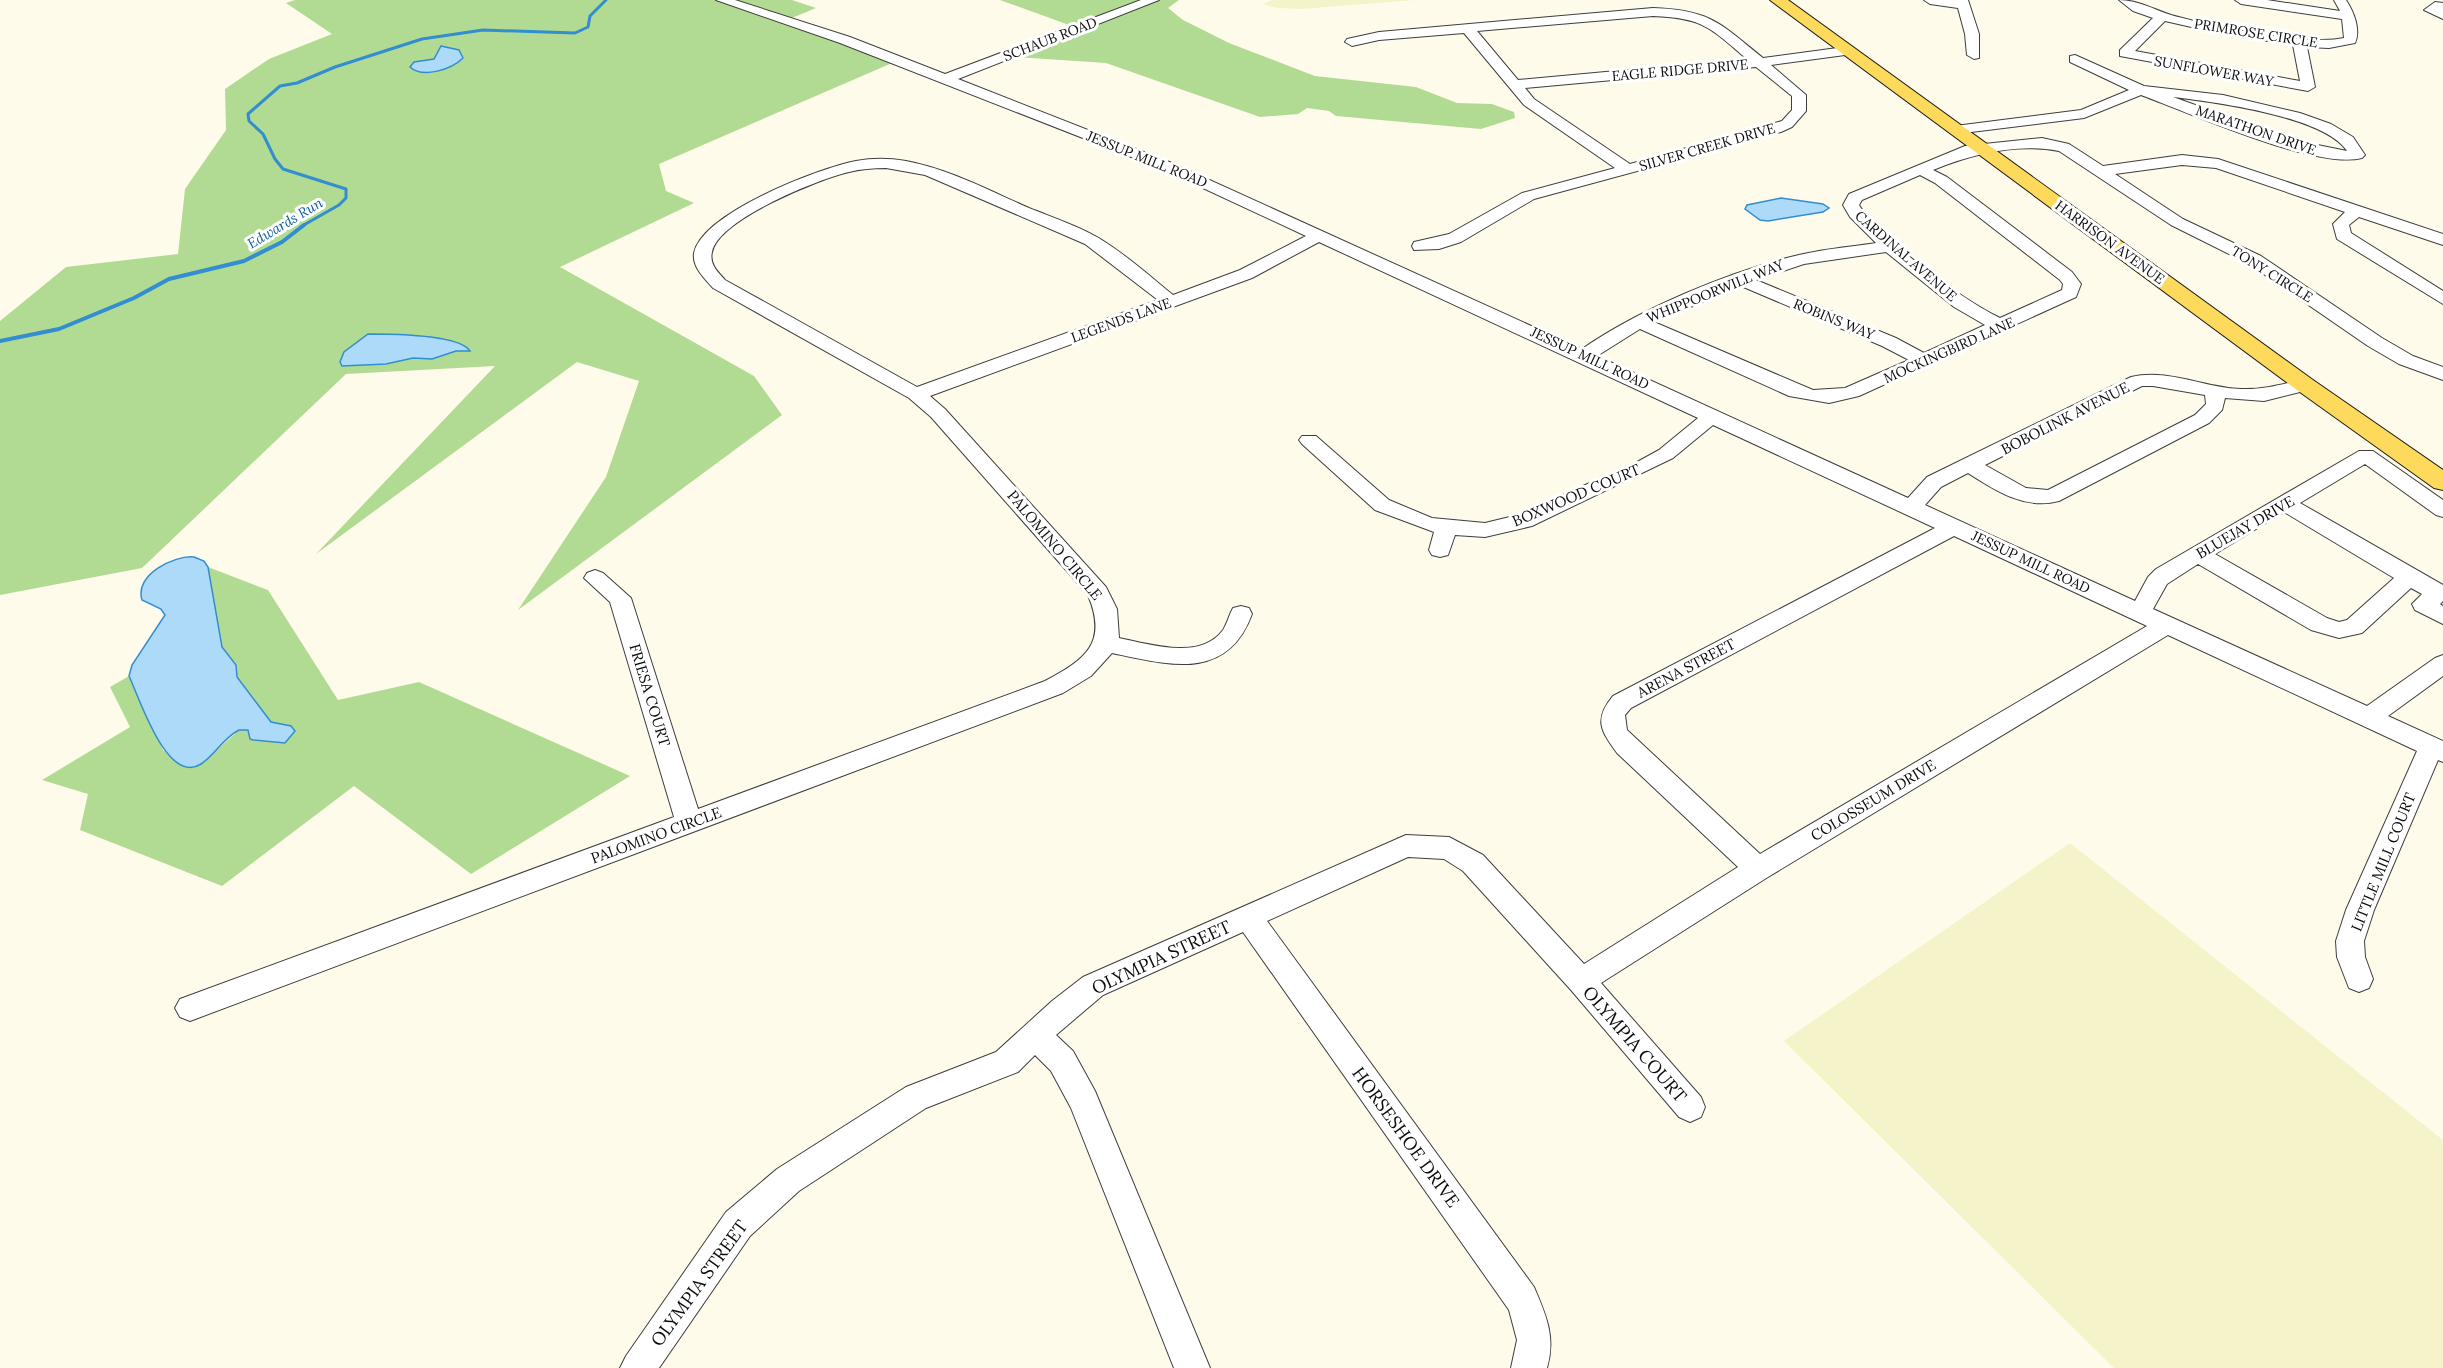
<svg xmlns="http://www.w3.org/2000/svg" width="2443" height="1368" font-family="Lora,serif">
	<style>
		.farmland { fill: #f5f3c9 }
		.forest { fill: #b1db92 }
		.water { fill: #addaf8; stroke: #328dd1; stroke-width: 1.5 }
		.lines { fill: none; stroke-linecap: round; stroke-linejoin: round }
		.stream-far1 { stroke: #328dd1; stroke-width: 3 }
		.stream { stroke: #328dd1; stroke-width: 4 }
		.minor-casing { stroke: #3e3e3e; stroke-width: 2 }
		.major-casing { stroke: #1c1c1c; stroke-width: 2 }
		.minor { fill: #fff; fill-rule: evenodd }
		.major { fill: #fdda5c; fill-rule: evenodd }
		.labels { text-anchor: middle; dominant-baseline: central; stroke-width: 6; stroke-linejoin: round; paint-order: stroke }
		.far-street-label { font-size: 14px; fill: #0b0b0b; stroke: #fff }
		.far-water-label { font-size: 14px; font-style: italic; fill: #125ea0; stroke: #fff }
		.street-label { font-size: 15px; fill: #0b0b0b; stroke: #fff }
		.near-street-label { font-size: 18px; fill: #0b0b0b; stroke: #fff }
	</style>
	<rect width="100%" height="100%" fill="#fffbea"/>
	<path class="farmland" d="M1273,0h142l-114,9 -23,-1 -16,-4z
		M2070,843l373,297v228h-329l-330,-327z"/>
	<path class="forest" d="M295,0h497l24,8 -29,12 112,40 -240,104 7,27 28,12 -134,64 194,109 28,39 -264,195 88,-133 33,-96 -62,-19 -261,192 179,-188 -149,8 -204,194 -142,27v-274l66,-54 112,-13 7,-65 41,-59 -1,-41 44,-30 63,-25 -46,-31z
		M1000,0h179l-11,8 15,12 46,23 86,33 101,11 41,16 35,1 22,8 1,6 -34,11 -145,-13 -7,-5 -22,-3 -9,6 -38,3 -154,-54 -91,-6 68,-27z
		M208,567l60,23 70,110 81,-18 211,94 -159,98 -117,-88 -132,100 -142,-56 8,-36 -46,-14 88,-53 -20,-40 19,-11 34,74 20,17 17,-2 39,-35h9l2,8 3,2 38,-14 -20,-4 -34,-45 -1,-12 -14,-18z"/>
	<path class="water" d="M441,46l18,4 4,8c-11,11 -40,21 -53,9l4,-5 20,-3z
		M1781,198l42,6 6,4 -6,4 -55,9 -8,-1 -15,-11 2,-4z
		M368,334c21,0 91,0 102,17h-14l-24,8 -19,-1 -27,6 -44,2 -2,-4 4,-10z
		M194,557l10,4 4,6 14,80 14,18 1,12 34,45 20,4 4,5 -10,12 -32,-3 -3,-1 -2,-9h-9c-16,8 -24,25 -38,34 -34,22 -62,-67 -72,-88l3,-11 33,-50 -4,-6 -19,-9c-8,-25 32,-45 52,-43z"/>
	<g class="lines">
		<path class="stream-far1" d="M302,226l37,-21 7,-7v-9l-63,-20 -8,-10 -12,-25 -14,-13 -1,-7 32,-28 17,-3 38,-16 87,-28 61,-9 92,3 13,-6 2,-11 16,-16"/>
		<path class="stream" d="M0,341l59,-12 75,-31 35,-19 75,-18 38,-19 22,-17"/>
		<defs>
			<path id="minor" d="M716,0h19l115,37 95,37 196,-74h18l-201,79 214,84 410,186c58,-40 148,-78 217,-94 25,-6 51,-8 77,-12l-26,-26 -7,-12 6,-11 116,-48 77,-8 27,6 34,22 79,-11 36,4 225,75v11l-84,-28 -10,8 2,8 92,58v13l-106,-65 -4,-15 12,-12 -129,-44 -34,-3 -67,9 68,45 78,37 121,82 31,18 30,11v13l-44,-16 -31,-18 -119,-82 -78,-39 -112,-74c-41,-8 -87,3 -126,19l14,7 125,95 9,12 -5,13 -217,99 -30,7 -40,-7 -149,-67 -43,27 311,142 19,-21 204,-100c36,-9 74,11 110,12 22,1 42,-5 64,-10l7,2 3,4 -3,4 -48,12 -39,-3 -3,12 -13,13 -150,78c-34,9 -63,-10 -91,-28l-27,14 -16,18 210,96 13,-24 8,-8 203,-118h14l70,49v17l-7,-2 -71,-51 -65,39 143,82v16l-3,3 3,2v18l-28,-14 -3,-6 10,-10 -11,-6 -49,45 -23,5 -28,-8 -113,-66 -31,20 -14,25 214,97 68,-48 8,-3v21l-55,40 55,25v21l-5,-2 -64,150 -10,31 1,16 8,22 -4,9 -10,4 -10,-4 -12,-31 -1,-16 10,-31 71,-159 -249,-116 -400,242 -167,106 100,114 4,10 -4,10 -11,5 -11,-5 -108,-127 -108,-119 -19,-12 -36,-2 -141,64 267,366c12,28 22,50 13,81h-36l6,-28 -8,-30 -266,-378 -140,63 -47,40 17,16 22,40 115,277h-36l-103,-260 -20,-37 -16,-16 -17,17 -92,36 -127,83 -49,45 -91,132h-39l6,-12 100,-144 51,-43 129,-82 90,-35 56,-51 31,-24 323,-142 43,2 34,18 101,109 154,-97 -121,-114c-17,-23 -23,-34 -4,-57l322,-168 -222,-103 -40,33 -141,68 -47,11 -30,-2 -7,20 -8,2 -8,-2 -3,-5 5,-18 -59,-22 -73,-66 -3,-4 3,-4h14l73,64 43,18 53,5 33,-8 121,-54 20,-11 39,-32 -379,-176 -67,36 -322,118 15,13 161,178 11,22 2,29c31,6 81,23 104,-8 4,-6 6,-15 10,-22l8,-2 8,2 3,6c-25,68 -83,51 -140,39l-21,23 -28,17 -873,328 -10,-4 -5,-9 5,-9 494,-182 -64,-215 -26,-24 3,-5 8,-3 8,3 28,25 67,211 347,-128c41,-22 63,-38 43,-86l-157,-178 -22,-19 -196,-110c-9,-10 -21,-21 -19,-35 8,-40 125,-85 162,-92 16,-3 33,-3 50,0 43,8 84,30 123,47 27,11 56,20 79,36 23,15 44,34 65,51l67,-25 66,-34 -144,-67 -322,-126zM886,168l39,7 160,69 73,56 -241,87 -192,-107c-7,-8 -16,-16 -13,-28 6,-32 106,-73 137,-80 12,-3 24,-4 37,-4zM1920,175l15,8 125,97 3,4 -1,6 -62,28c-37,-18 -121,-79 -141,-113l3,-5zM1886,252l68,55 31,18 -61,28 -28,-15 -140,-58 48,-16zM1741,286l141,60 27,14 -64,28 -32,2 -159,-68zM2142,386h11l52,9 1,9 -11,11 -147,75 -22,-2 -41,-23zM2284,512l110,66 -47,42 -8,2 -12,-4 -112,-64zM1954,536l193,90 -387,228 -133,-124 -2,-15 6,-7z
				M1924,0h44l11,34v24l-5,1 -7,-4 -2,-21 -7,-26 -28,-4z
				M2119,0c18,0 34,9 52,15 39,11 135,31 173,23l-2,-19 -101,-15 -6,-4h32l73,11 -6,-11h12c8,12 15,30 9,43l-26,5 -22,-1 8,40 -7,4 -188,-35v-6l33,-32 -20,-7zM2165,21l53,12 75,12 7,36 -165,-30z
				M2435,2l8,1v16l-19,-9z
				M1653,8c57,2 67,15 110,50l82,-11 7,4 -7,4 -74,10 35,30v16l-14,16 -11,5 -247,67 -73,43 -22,7 -25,1 -2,-4 2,-4 35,-8 73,-41 93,-25 -91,-63 -60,-72 -85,7 -27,6 -7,-4 2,-3 32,-7zM1653,16c51,2 57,12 94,43l-229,21 -41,-49zM1756,67l36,29v14l-10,11 -152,43 -96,-65 -9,-11z
				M2075,55l69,31 79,9 77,18 31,11 22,13 12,18 -3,3c-46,12 -172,-45 -221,-63l-57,23 -129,16 -7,-4 7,-4 126,-16 48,-20 -59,-28v-6zM2173,97c41,5 151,19 174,54l-54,-11z"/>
			<path id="major" d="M1770,0h18l525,380 130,90v20l-9,-2 -137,-98z"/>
		</defs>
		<use href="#minor" class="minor-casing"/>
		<use href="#major" class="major-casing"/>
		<use href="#minor" class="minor"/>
		<use href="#major" class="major"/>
	</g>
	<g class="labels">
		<g class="far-street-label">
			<text transform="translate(2256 33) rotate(9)">PRIMROSE CIRCLE</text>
			<text transform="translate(1050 39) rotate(-21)">SCHAUB ROAD</text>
			<text transform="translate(1680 70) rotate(-5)">EAGLE RIDGE DRIVE</text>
			<text transform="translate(2214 71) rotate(10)">SUNFLOWER WAY</text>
			<text transform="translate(2256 130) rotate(19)">MARATHON DRIVE</text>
			<text transform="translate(1707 147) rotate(-16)">SILVER CREEK DRIVE</text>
			<text transform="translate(1147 159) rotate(22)">JESSUP MILL ROAD</text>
			<text transform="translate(2110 242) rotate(36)">HARRISON AVENUE</text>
			<text transform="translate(1906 256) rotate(41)">CARDINAL AVENUE</text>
			<text transform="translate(2272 274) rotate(32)">TONY CIRCLE</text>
			<text transform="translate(1715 291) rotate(-22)">WHIPPOORWILL WAY</text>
			<text transform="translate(1834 319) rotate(22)">ROBINS WAY</text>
			<text transform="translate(1121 320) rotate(-20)">LEGENDS LANE</text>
			<text transform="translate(1949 350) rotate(-24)">MOCKINGBIRD LANE</text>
			<text transform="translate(1590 358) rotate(25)">JESSUP MILL ROAD</text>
			<text transform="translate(2031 562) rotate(25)">JESSUP MILL ROAD</text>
		</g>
		<g class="far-water-label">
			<text transform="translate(285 223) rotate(-31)">Edwards Run</text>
		</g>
		<g class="street-label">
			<text transform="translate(2065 418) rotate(-27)">BOBOLINK AVENUE</text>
			<text transform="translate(1576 495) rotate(-23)">BOXWOOD COURT</text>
			<text transform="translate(2245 527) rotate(-30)">BLUEJAY DRIVE</text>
			<text transform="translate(1055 545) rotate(50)">PALOMINO CIRCLE</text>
			<text transform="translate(1686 668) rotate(-28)">ARENA STREET</text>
			<text transform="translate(650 695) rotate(73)">FRIESA COURT</text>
			<text transform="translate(1873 800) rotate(-31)">COLOSSEUM DRIVE</text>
			<text transform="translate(656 835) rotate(-20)">PALOMINO CIRCLE</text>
			<text transform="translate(2383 862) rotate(-68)">LITTLE MILL COURT</text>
		</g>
		<g class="near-street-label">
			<text transform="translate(1161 957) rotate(-25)">OLYMPIA STREET</text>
			<text transform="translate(1635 1044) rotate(49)">OLYMPIA COURT</text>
			<text transform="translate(1406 1137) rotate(54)">HORSESHOE DRIVE</text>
			<text transform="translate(699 1283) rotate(-54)">OLYMPIA STREET</text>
		</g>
	</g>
</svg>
